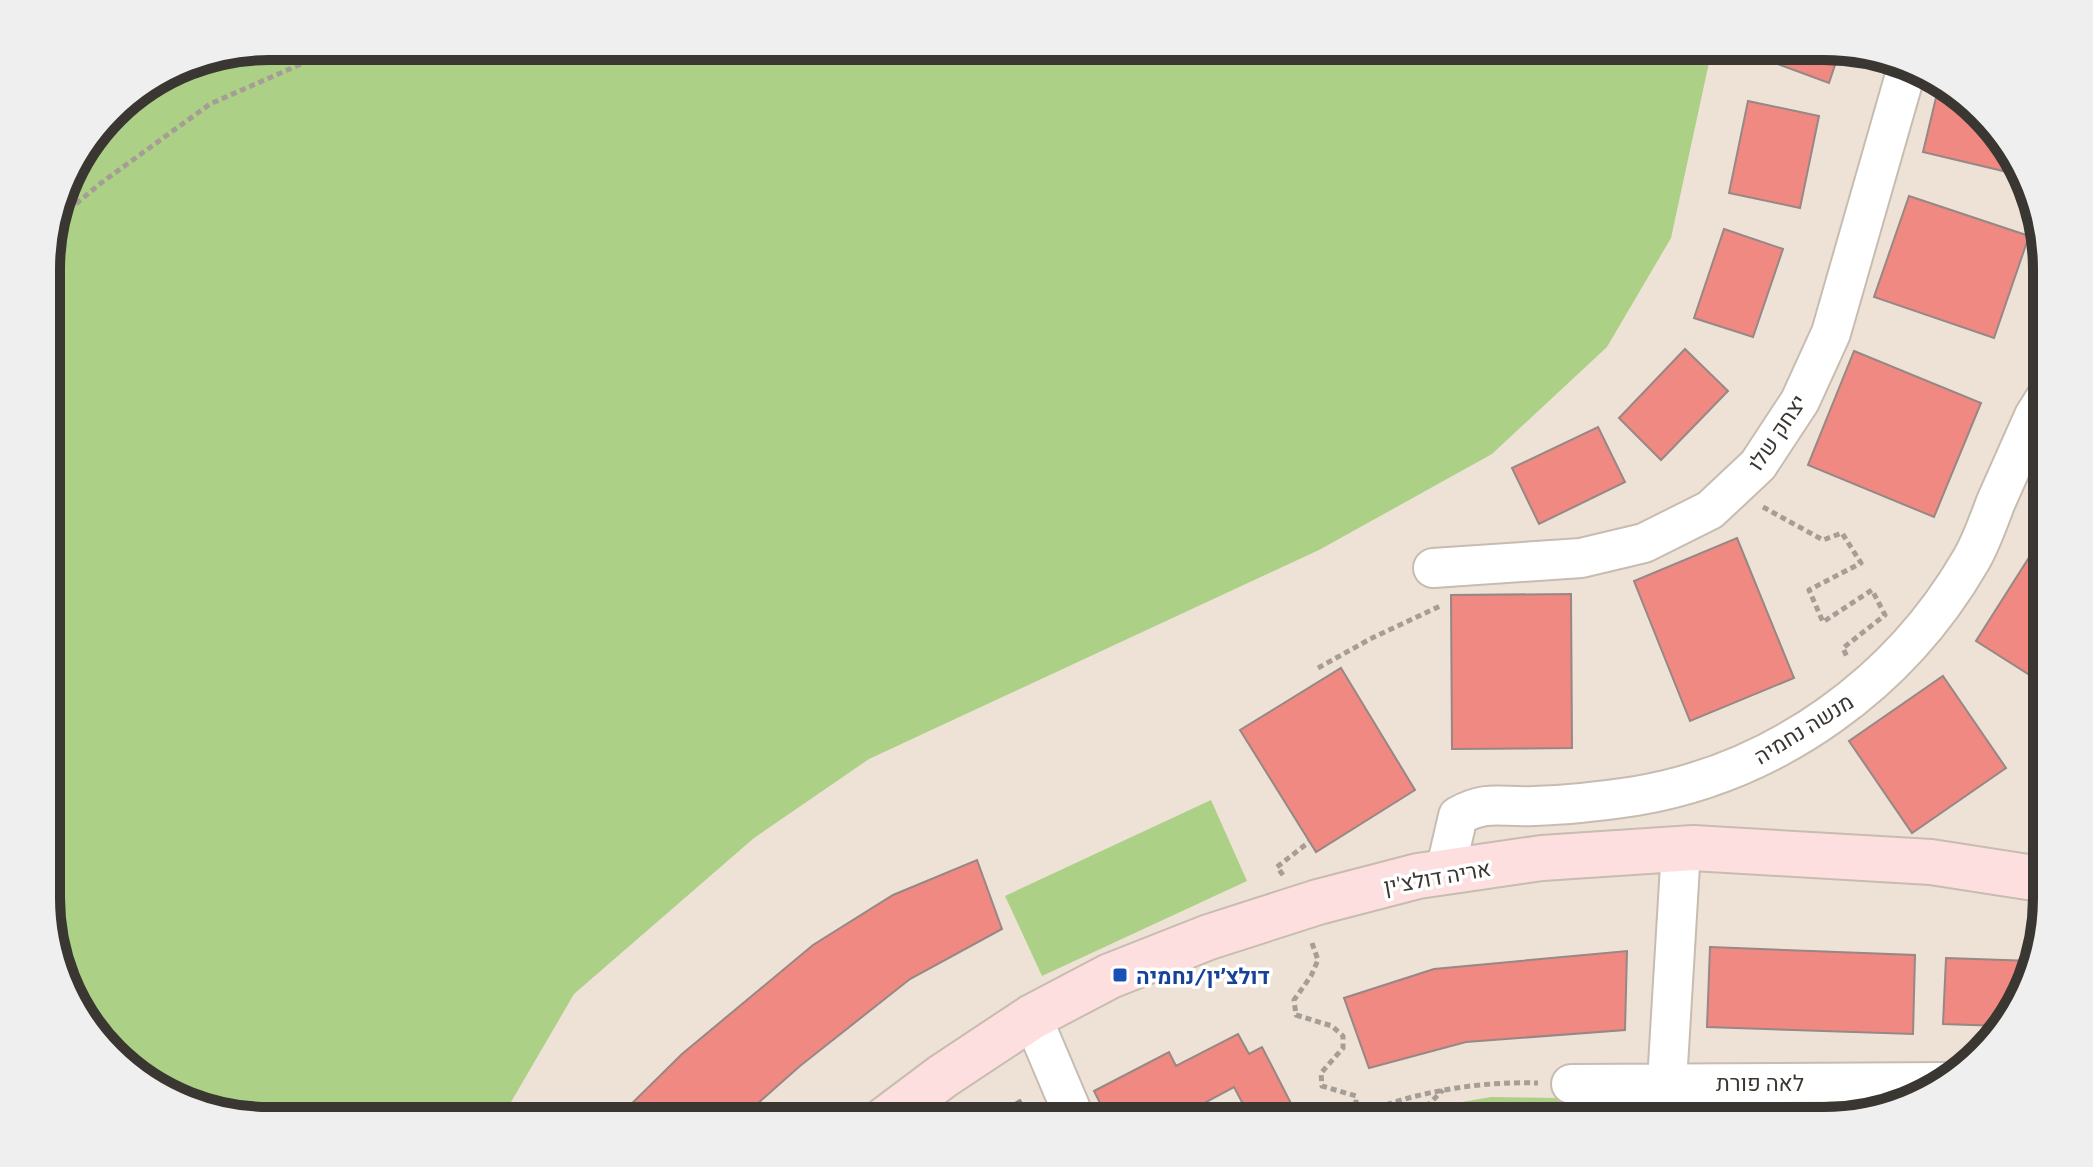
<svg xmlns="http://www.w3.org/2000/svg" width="2093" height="1167" font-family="'Exo 2',Heebo,sans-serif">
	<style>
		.green { fill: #add087 }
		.building { fill: #ef8982; stroke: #978785; stroke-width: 2 }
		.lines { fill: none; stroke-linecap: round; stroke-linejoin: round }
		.street-casing { stroke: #c7bcb0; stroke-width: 42 }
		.secondary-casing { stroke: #c7bcb0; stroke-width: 48 }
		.path { stroke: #a69d94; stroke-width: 5; stroke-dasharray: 6 4; stroke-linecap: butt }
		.street { stroke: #fff; stroke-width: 38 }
		.secondary { stroke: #fddfe0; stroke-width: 44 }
		.transit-dot { fill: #1a4fb4; stroke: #fff; stroke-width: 3 }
		.labels { text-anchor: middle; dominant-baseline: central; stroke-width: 7; stroke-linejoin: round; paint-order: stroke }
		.street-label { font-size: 22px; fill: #3a3631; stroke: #fff }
		.transit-label { font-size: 22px; font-weight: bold; fill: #164399; stroke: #fff; text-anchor: start }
		.rim { fill: none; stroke: #3a3631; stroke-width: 10 }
	</style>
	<rect width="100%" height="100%" fill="#eee2d7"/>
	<path class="green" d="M269,46h1446l-5,12 -39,180 -64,109 -115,107 -173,96 -450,209 -115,79 -180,156 -74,127h-231l-111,-30 -75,-70 -35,-95v-685l21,-71 53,-68 62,-39z
		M1211,800l36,81 -205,95 -37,-80z
		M1491,1097l67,1 81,7 -6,16h-257l16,-7z"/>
	<path class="building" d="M1772,46h52l16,4 -11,33 -62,-23z
		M1940,81l70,65 10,29 -97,-23z
		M1748,101l71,15 -19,92 -71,-15z
		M1909,196l120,40 -35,102 -120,-41z
		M1724,229l59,20 -30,88 -59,-19z
		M1685,349l43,42 -67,69 -42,-42z
		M1854,351l127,52 -47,114 -126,-52z
		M1598,427l27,55 -86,42 -27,-56z
		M2042,537l5,3v146l-71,-45z
		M1737,538l57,140 -104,43 -56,-140z
		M1571,594l1,154 -120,1 -1,-154z
		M1341,668l74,122 -99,62 -76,-122z
		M1943,676l63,92 -94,65 -63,-92z
		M977,860l25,69 -92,50 -110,87 -62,55h-124l68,-67 131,-109 80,-50z
		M1710,947l205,8 -2,79 -206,-7z
		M1627,951l-2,79 -159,12 -97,26 -25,-70 90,-29z
		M1946,958l86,3 -15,48 -16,17 -58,-2z
		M1238,1034l11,20 13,-7 35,68 -11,6h-34l-18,-34 -63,34h-62l-15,-30 75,-39 7,14z
		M1020,1100l12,21h-49z"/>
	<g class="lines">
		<defs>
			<path id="street" d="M1433,568l148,-10 63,-15 66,-33 48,-45 42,-64 31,-68 76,-265
				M1445,872l13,-56c30,-17 44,-8 76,-10 34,-1 69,-5 102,-10 141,-24 264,-113 335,-236 10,-17 17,-37 24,-56 13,-29 26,-59 39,-88l12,-19
				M1032,1017l44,104
				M1667,1082l14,-233
				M1571,1084l378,-2"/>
			<path id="secondary" d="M883,1121l60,-45 89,-59 78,-41 99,-39 109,-35 100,-26 124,-18 151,-10 238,14 116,18"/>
		</defs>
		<use href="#street" class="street-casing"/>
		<use href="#secondary" class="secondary-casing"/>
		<path class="path" d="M53,223l48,-40 109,-79 132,-58
			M1763,507l60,33 19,-7 19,30 -52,27 14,32 49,-32 13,25 -42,33 4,9
			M1318,668l54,-30 68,-32
			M1283,875l-6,-8 32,-25
			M1312,943l6,17 -7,16 -17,24 2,15 36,11 11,10v12l-22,25 1,13 34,10v9l-7,14
			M1349,1119c58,-26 126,-38 189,-36
			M1412,1121l31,-31"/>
		<use href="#street" class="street"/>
		<use href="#secondary" class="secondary"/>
	</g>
	<rect class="transit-dot" x="1112" y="967" width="16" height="16" rx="4"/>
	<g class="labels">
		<g class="street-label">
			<text transform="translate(1776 432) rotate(-56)">יצחק שלו</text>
			<text transform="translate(1803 728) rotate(-32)">מנשה נחמיה</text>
			<text transform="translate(1437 876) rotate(-10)">אריה דולצ'ין</text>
			<text x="1760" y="1082">לאה פורת</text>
		</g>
		<g class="transit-label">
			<text x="1136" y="975">דולצ׳ין/נחמיה</text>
		</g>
	</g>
	<path d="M0 0H2093V1167H0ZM269 60H1824A209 209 0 0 1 2033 269V898A209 209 0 0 1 1824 1107H269A209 209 0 0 1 60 898V269A209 209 0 0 1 269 60Z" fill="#efefef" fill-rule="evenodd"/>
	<path class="rim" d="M269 60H1824A209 209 0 0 1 2033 269V898A209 209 0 0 1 1824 1107H269A209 209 0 0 1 60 898V269A209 209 0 0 1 269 60Z"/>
</svg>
